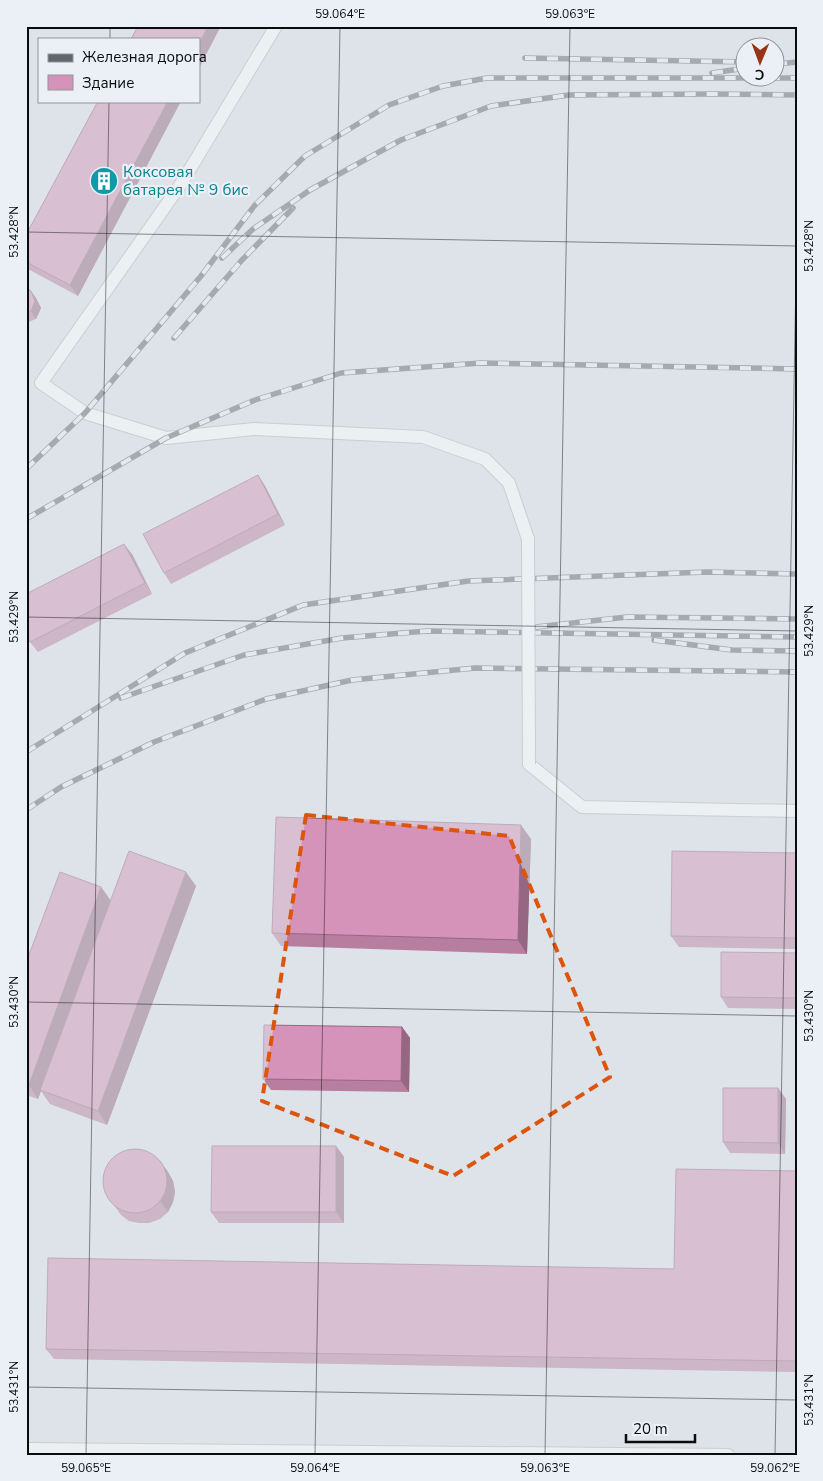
<svg xmlns="http://www.w3.org/2000/svg" width="823" height="1481" font-family="'Nunito Sans',sans-serif">
	<style>
		.lines { fill: none; stroke-linecap: round; stroke-linejoin: round }
		.lane-casing { stroke: #b0b5ba; stroke-width: 14 }
		.lane { stroke: #fff; stroke-width: 12 }
		.rail-casing { stroke: #626569; stroke-width: 5.5 }
		.rail { stroke: #eaf0f5; stroke-width: 4; stroke-dasharray: 11; stroke-linecap: butt }
		.lane-bridge-casing { stroke: #b0b5ba; stroke-width: 14; stroke-linecap: butt }
		.lane-bridge { stroke: #fff; stroke-width: 12 }
		.wall { fill: #b87e9f }
		.shaded-wall { fill: #966782 }
		.building { fill: #d693b9; stroke: #966782 }
		.marked { fill: none; stroke: #dd550c; stroke-width: 4; stroke-dasharray: 10 6; stroke-linejoin: round }
		.ticks { fill: none; stroke: #0a0c0e; stroke-width: 1; stroke-opacity: 0.45 }
		.labels { text-anchor: middle; dominant-baseline: central; stroke-width: 4.5; stroke-linejoin: round; paint-order: stroke }
		.culture-label { font-size: 16px; fill: #0d838f; stroke: #eaf0f5; text-anchor: start }
		.neatline { fill: none; stroke: #0a0c0e; stroke-width: 2 }
		.ticks-label { font-size: 12px; text-anchor: middle; fill: #0a0c0e }
	</style>
	<rect width="100%" height="100%" fill="#dde3e8"/>
	<g class="lines">
		<defs>
			<path id="lane" d="M276,26l-95,158 -140,199 44,30 81,25 88,-9 169,8 62,22 24,24 19,56
				M529,764l53,43 215,4
				M26,1449l702,6"/>
		</defs>
		<use href="#lane" class="lane-casing"/>
		<use href="#lane" class="lane"/>
		<defs>
			<path id="rail" d="M525,58l221,4
				M776,64l21,-2
				M712,73l34,-5
				M222,258l31,-29 57,-39 91,-50 90,-34 78,-11 144,-1 84,1
				M174,338l68,-78 51,-52
				M26,469l59,-56 116,-137 54,-71 50,-49 84,-51 54,-19 44,-8h310
				M26,519l140,-81 89,-38 86,-27 140,-10 316,6
				M536,627l91,-10 170,2
				M654,640l78,10 65,1
				M121,698l123,-43 98,-17 85,-7 370,6
				M26,752l159,-99 118,-48 165,-24 239,-9 90,2
				M26,810l35,-23 93,-45 112,-43 86,-19 123,-12 322,4"/>
		</defs>
		<use href="#rail" class="rail-casing"/>
		<use href="#rail" class="rail"/>
		<defs>
			<path id="lane-bridge" d="M528,539l1,225"/>
		</defs>
		<use href="#lane-bridge" class="lane-bridge-casing"/>
		<use href="#lane-bridge" class="lane-bridge"/>
	</g>
	<path class="wall" d="M98,101h83l-103,195 -52,-28v-33z
		M26,287l10,11 5,10 -5,11 -10,4z
		M258,475l7,11 20,39 -114,59 -7,-11z
		M132,554l20,40 -114,58 -8,-10z
		M531,839l-4,115 -246,-8 -9,-13z
		M797,853v96l-118,-2 -8,-11z
		M196,886l-89,239 -57,-21 -9,-13 -3,8 -12,-4v-132l75,-76 10,14z
		M797,953v56l-69,-1 -7,-11z
		M402,1027l8,11 -1,54 -138,-2 -8,-11z
		M778,1088l8,11 -1,55 -55,-1 -7,-11z
		M336,1146l8,11v66h-125l-8,-11z
		M160,1161l8,11 5,9 2,11 -2,10 -5,10 -8,7 -11,4h-10l-10,-2 -8,-6 -14,-19z
		M797,1171v201l-743,-13 -8,-10 628,-80z"/>
	<path class="shaded-wall" d="M208,26h13l-22,42v-24z
		M168,101h13l-103,195 -8,-11z
		M31,291l5,7 5,10 -5,11 -5,-8z
		M26,385l3,4 -3,5z
		M258,475l7,11 20,39 -7,-11z
		M124,544l8,10 20,40 -7,-11z
		M521,825l10,14 -4,115 -9,-14z
		M186,872l10,14 -89,239 -9,-14z
		M101,887l10,14 -73,198 -9,-14z
		M402,1027l8,11 -1,54 -8,-11z
		M778,1088l8,11 -1,55 -7,-11z
		M336,1146l8,11v66l-8,-11z
		M160,1161l8,11 5,9 2,11 -2,10 -5,10 -8,-11z"/>
	<path class="building" d="M138,26h70l-9,18v-5h-68z
		M98,101h70l-98,184 -44,-23v-27z
		M26,287l5,4 4,10 -4,10 -5,2z
		M258,475l20,39 -114,59 -21,-39z
		M124,544l21,39 -115,59 -4,-8v-40z
		M276,817l245,8 -3,115 -246,-7z
		M129,851l57,21 -88,239 -58,-21z
		M672,851l125,2v85l-126,-2z
		M60,872l41,15 -72,198 -3,-1v-121z
		M721,952l76,1v45l-76,-1z
		M264,1025l138,2 -1,54 -138,-2z
		M723,1088h55v55l-55,-1z
		M212,1146h124v66h-125z
		M103 1181a32 32 0 1 1 64 0a32 32 0 1 1-64 0Z
		M676,1169l121,2v190l-751,-12 2,-91 626,11z"/>
	<path d="M0 0H823V1481H0ZM306,815l203,21 101,241 -157,99 -191,-75z" fill="#dde3e8" fill-opacity=".55" fill-rule="evenodd"/>
	<path class="marked" d="M306,815l203,21 101,241 -157,99 -191,-75z"/>
	<path class="ticks" d="M110,39v-13M26,232l771,14M26,617l771,14M26,1002l771,14M26,1387l771,13M86,1455l23,-1354M315,1455l25,-1429M545,1455l25,-1429M775,1455l22,-1237"/>
	<defs>
		<symbol id="building-disc" viewBox="-11 -11 22 22"><circle r="9.5" fill="#0f9aa8" stroke="#eaf0f5"/><path d="M-4-6H4V6H1V3H-1V6H-4ZM-2.5-4.3h1.7v1.8h-1.7ZM.8-4.3h1.7v1.8H.8ZM-2.5-1h1.7V.8h-1.7ZM.8-1h1.7V.8H.8Z" fill="#fff"/></symbol>
	</defs>
	<g fill-rule="evenodd">
		<use href="#building-disc" x="88" y="165" width="32" height="32"/>
	</g>
	<g class="labels">
		<g class="culture-label">
			<text x="123" y="172">Коксовая<tspan x="123" dy="18">батарея № 9 бис</tspan></text>
		</g>
	</g>
	<rect width="823" height="1481" fill="none" stroke="#eaf0f5" stroke-width="55"/>
	<rect x="38" y="38" width="162" height="65" fill="#eaf0f5" stroke="#909599"/>
	<rect x="48" y="54" width="25" height="8" fill="#626569" stroke="#909599"/>
	<text x="82" y="62" font-size="15" fill="#0a0c0e">Железная дорога</text>
	<rect x="48" y="75" width="25" height="15" fill="#d693b9" stroke="#909599"/>
	<text x="82" y="88" font-size="15" fill="#0a0c0e">Здание</text>
	<g transform="translate(760 62) rotate(181)"><circle r="24" fill="#eaf0f5" stroke="#909599"/>
	<path d="M0-4L9 19L0 12L-9 19Z" fill="#9a3215"/>
	<text y="-8" font-size="14" font-weight="bold" text-anchor="middle" fill="#0a0c0e">С</text>
	</g>
	<path d="M626 1434v8h69v-8" fill="none" stroke="#0a0c0e" stroke-width="2.5"/>
	<text x="633" y="1434" font-size="15" fill="#0a0c0e" stroke="#eaf0f5" stroke-width="4" paint-order="stroke">20 m</text>
	<rect x="28" y="28" width="768" height="1426" class="neatline"/>
	<g class="ticks-label">
		<text x="340" y="18">59.064°E</text>
		<text x="570" y="18">59.063°E</text>
		<text transform="translate(14 232) rotate(-90)" y="4">53.428°N</text>
		<text transform="translate(809 246) rotate(-90)" y="4">53.428°N</text>
		<text transform="translate(14 617) rotate(-90)" y="4">53.429°N</text>
		<text transform="translate(809 631) rotate(-90)" y="4">53.429°N</text>
		<text transform="translate(14 1002) rotate(-90)" y="4">53.430°N</text>
		<text transform="translate(809 1016) rotate(-90)" y="4">53.430°N</text>
		<text transform="translate(14 1387) rotate(-90)" y="4">53.431°N</text>
		<text transform="translate(809 1400) rotate(-90)" y="4">53.431°N</text>
		<text x="86" y="1472">59.065°E</text>
		<text x="315" y="1472">59.064°E</text>
		<text x="545" y="1472">59.063°E</text>
		<text x="775" y="1472">59.062°E</text>
	</g>
</svg>
